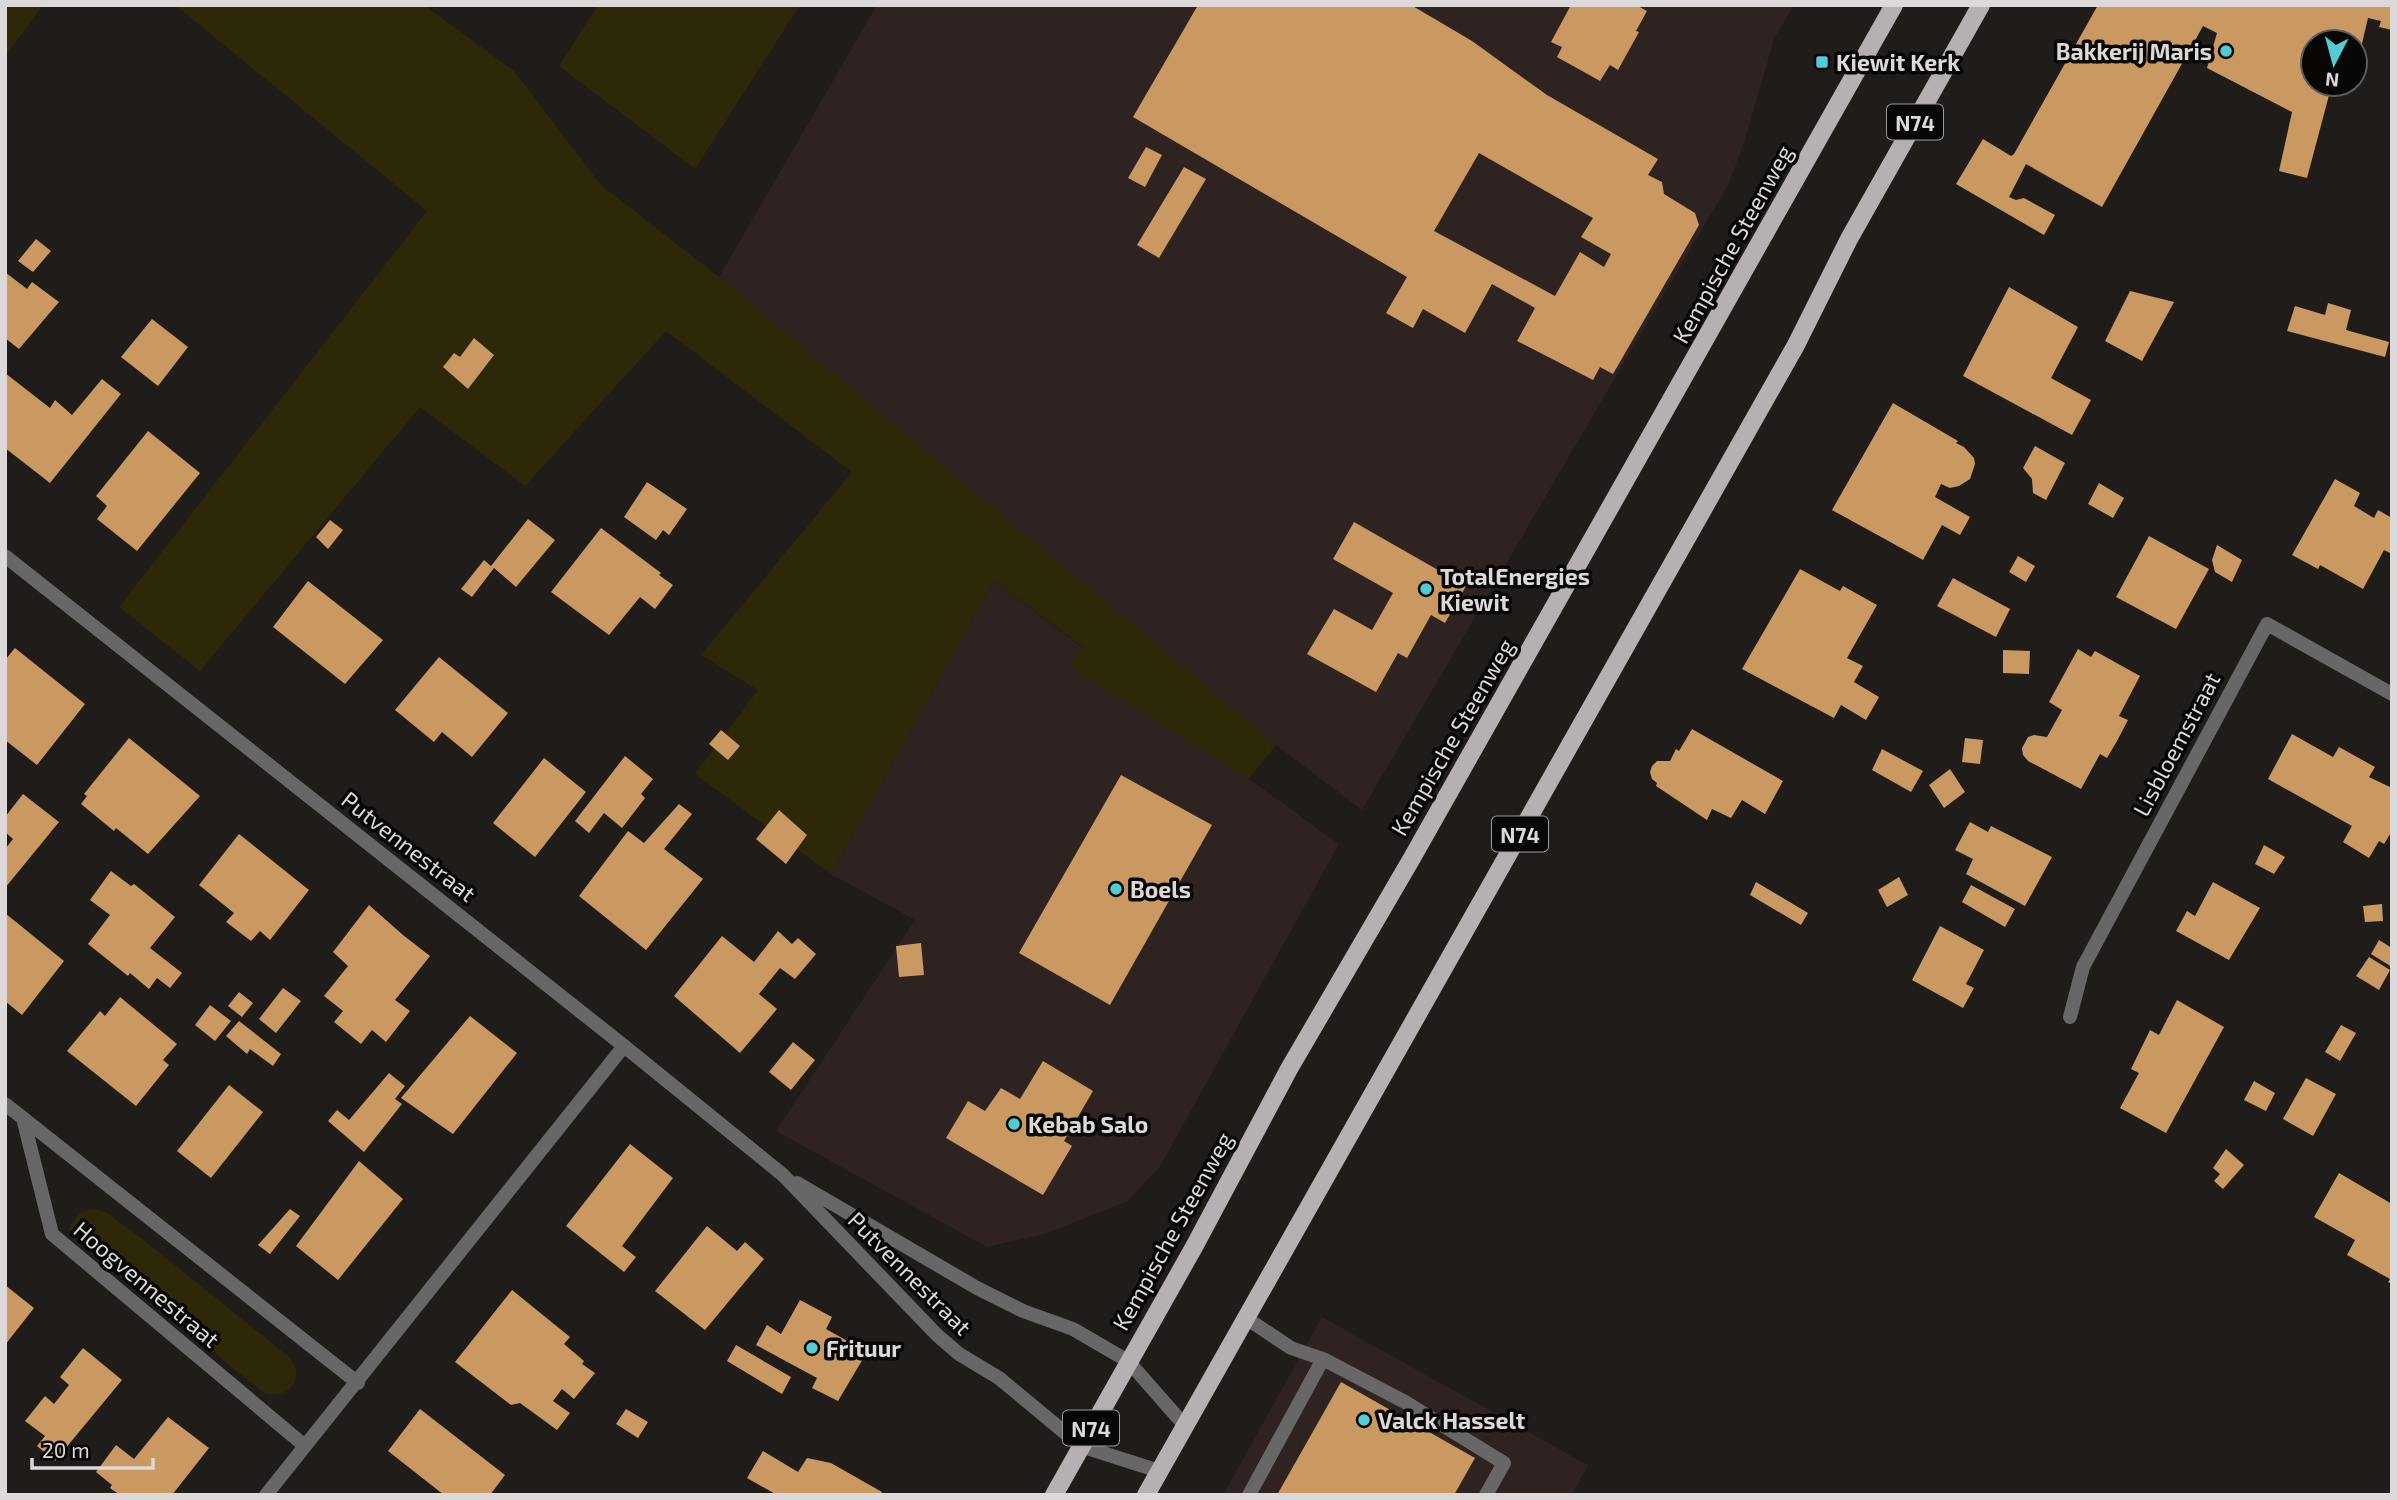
<svg xmlns="http://www.w3.org/2000/svg" width="2397" height="1500" font-family="'Exo 2',sans-serif">
	<style>
		.built { fill: #2e2320 }
		.green { fill: #2d2807 }
		.building { fill: #ca9861; fill-rule: evenodd }
		.lines { fill: none; stroke-linecap: round; stroke-linejoin: round }
		.service { stroke: #686666; stroke-width: 14 }
		.minor { stroke: #686666; stroke-width: 14 }
		.primary { stroke: #b6b0b2; stroke-width: 18 }
		.poi-dot { fill: #51ccd4; stroke: #080706; stroke-width: 2.5 }
		.labels { text-anchor: middle; dominant-baseline: central; stroke-width: 7; stroke-linejoin: round; paint-order: stroke }
		.shield { fill: #080706; stroke: #9c9a99; stroke-width: 2 }
		.shield-label { font-size: 21px; font-weight: bold; fill: #dcd9d8 }
		.poi-label { font-size: 23px; font-weight: bold; fill: #dcd9d8; stroke: #080706; text-anchor: start }
		.street-label { font-size: 23px; fill: #dcd9d8; stroke: #080706 }
	</style>
	<rect width="100%" height="100%" fill="#201c1a"/>
	<path class="built" d="M877,5h917l-20,34 -30,104 -16,42 -366,625 -86,-65 -557,-468z
		M994,581l89,67 -13,19 179,112 90,65 -180,324 -33,34 -82,32 -57,13 -211,-116 139,-211 -84,-46z
		M1322,1317l266,148 -16,30h-349z"/>
	<path class="green" d="M5,5h38l-38,52z
		M175,5h249l90,66 87,114 118,92 557,468 -27,34 -180,-112 14,-20 -89,-66 -163,293 -136,-100 63,-84 -57,-35 151,-183 -186,-141 -141,155 -105,-79 -220,264 -81,-64 308,-396z
		M598,5h202l-105,164 -136,-103z
		M96,1209l13,5 36,27 143,115c19,20 3,43 -23,38l-190,-154 -6,-12c7,-13 12,-18 27,-19z"/>
	<path class="building" d="M1198,5h213l61,36 75,54 111,64 -10,16 14,7 2,12 31,19 4,12 -86,149 -13,-7 -7,13 -76,-39 18,-33 -43,-24 -27,49 -42,-24 -10,19 -2,-1 -25,-14 21,-36 -274,-160zM1479,153l114,65 -12,19 30,17 -7,13 -24,-15 -25,44 -121,-65z
		M1571,5h65l11,6 -11,20 3,1 -21,38 -8,-5 -10,16 -43,-24 5,-10 -11,-5z
		M2098,5h294v25l-13,-3 2,-6 -13,-3 -8,34 -5,-2v-8h-42v42h19l-25,94 -28,-7 13,-59 -85,-44 10,-35 -14,-7 -101,181 -76,-43 -17,33 7,3 8,-2 31,17 -11,20 -88,-51 27,-45 28,17 3,-2z
		M1146,147l16,8 -17,32 -17,-9z
		M1184,167l22,12 -47,79 -22,-13z
		M36,239l15,12 -18,21 -15,-11z
		M5,272l22,17 5,-7 27,20 -40,47 -14,-11z
		M2009,287l69,40 -27,51 40,22 -19,35 -109,-59z
		M2130,291l44,11 -32,59 -37,-20z
		M2328,303l23,7 -5,20 43,12 -4,15 -98,-26 8,-25 30,9z
		M152,319l36,28 -30,39 -37,-29z
		M474,338l20,17 -26,34 -25,-22 11,-14 6,4z
		M5,373l45,35 5,-8 17,15 30,-36 19,15 -71,89 -45,-35z
		M1893,403l65,38 -2,2 8,4 10,11 1,6 -5,15 -11,7 -9,2 -9,-4 -6,13 35,20 -10,18 -18,-10 -19,35 -91,-50z
		M148,431l52,42 -63,78 -40,-32 10,-13 -11,-10z
		M2035,446l30,17 -19,37 -13,-7 -1,-14 -9,-11z
		M2335,479l25,14 -6,13 20,12 4,-8 14,8v33l-2,2 -6,-3 -21,39 -43,-24 -2,4 -26,-14z
		M647,482l40,27 -18,26 -6,-5 -7,10 -32,-23z
		M2099,483l25,15 -11,20 -25,-14z
		M528,519l27,21 -39,47 -22,-19 -22,29 -11,-8 23,-29 7,6z
		M330,520l13,10 -15,19 -12,-12z
		M1354,522l112,64 -21,37 -14,-8 -24,43 -9,-5 -22,39 -69,-38 27,-45 38,21 21,-37 -60,-34z
		M601,528l60,45 -2,2 14,10 -18,24 -15,-12 -31,38 -58,-43z
		M2149,536l60,33 -33,60 -60,-32z
		M2217,545l25,15 -10,22 -17,-10 -3,-12z
		M2018,556l17,10 -9,16 -17,-10z
		M1800,569l40,22 3,-5 34,19 -30,53 16,8 -9,16 25,15 -13,23 -25,-15 -7,13 -92,-49z
		M1953,578l57,31 -14,28 -59,-31z
		M308,581l75,59 -38,44 -72,-57z
		M15,648l70,56 -48,61 -32,-25v-80z
		M2078,649l13,8 4,-6 45,25 -21,40 9,4 -11,21 -10,17 -7,-4 -19,35 -53,-28 -5,-6 -1,-7 6,-11 6,-2 13,2 15,-27 -13,-8z
		M2003,650l27,1 -1,23 -26,-1z
		M439,657l69,56 -36,44 -30,-25 -8,10 -39,-32z
		M1692,729l91,52 -18,33 -23,-14 -11,18 -19,-9 -5,11 -51,-34 1,-3 -5,-4 -2,-7 2,-6 5,-5h13l6,-12 3,2z
		M721,730l19,16 -12,14 -19,-16z
		M2292,734l41,23 6,-10 36,20 -6,10 23,11v43l-8,13 -5,-3 -10,17 -26,-16 9,-16 -84,-47z
		M129,738l71,58 -52,58 -32,-26 -2,3 -33,-27 6,-8 -3,-2z
		M1965,738l18,2 -3,24 -18,-2z
		M1882,749l41,22 -12,21 -39,-22z
		M625,756l28,23 -12,15 4,4 -23,30 -18,-15 -15,20 -14,-12z
		M544,758l42,34 -51,65 -42,-34z
		M1950,769l15,23 -21,16 -15,-23z
		M1121,775l91,50 -102,180 -91,-52z
		M23,794l36,28 -54,66v-39l8,-10 -8,-7v-15z
		M679,804l13,10 -28,35 39,30 -57,71 -67,-54 49,-65 16,12z
		M779,810l28,25 -21,29 -30,-25z
		M1970,822l18,10 3,-6 61,31 -27,49 -59,-32 7,-15 -18,-9z
		M239,834l70,56 -39,50 -10,-9 -9,10 -25,-19 8,-9 -35,-28z
		M2264,845l21,12 -11,17 -19,-10z
		M111,871l20,15 3,-2 41,33 -25,31 32,25 -12,15 -13,-10 -8,11 -19,-16 -2,3 -40,-32 22,-29 -20,-15z
		M1899,877l9,18 -21,12 -9,-17z
		M1756,882l52,31 -7,12 -51,-30z
		M2213,882l47,26 -31,52 -53,-29 11,-20 8,5z
		M1971,885l44,24 -10,18 -43,-25z
		M2382,904l1,17 -18,1 -2,-16z
		M369,905l34,30 27,21 -35,44 15,11 -24,31 -14,-12 -11,14 -27,-22 9,-11 -19,-15 24,-30 -15,-14z
		M5,913l59,48 -42,54 -17,-14z
		M1940,926l44,24 -18,34 8,4 -11,20 -51,-28z
		M778,931l14,13 6,-6 18,16 -21,25 -15,-11 -21,26 18,15 -37,44 -66,-57 48,-60 32,26z
		M2379,940l13,8v19l-21,-13z
		M921,943l3,32 -25,2 -3,-31z
		M2369,957l21,13 -11,20 -23,-14z
		M283,988l18,13 -25,32 -17,-14z
		M239,992l14,11 -11,14 -14,-11z
		M120,997l57,47 -14,16 6,5 -33,41 -69,-55 33,-40 5,5z
		M2177,1000l47,27 -58,106 -46,-25 19,-35 -8,-4 19,-39 9,5z
		M210,1005l21,16 -16,20 -20,-16z
		M470,1016l47,37 -64,81 -52,-36z
		M239,1021l42,33 -8,12 -23,-17 -3,5 -21,-18z
		M2341,1025l15,8 -16,28 -15,-9z
		M793,1042l22,18 -24,30 -22,-18z
		M1043,1061l50,30 -29,50 8,5 -29,49 -97,-57 22,-37 17,10 16,-23 19,11z
		M389,1073l16,13 -10,13 7,5 -38,48 -36,-31 9,-11 12,10z
		M2306,1078l30,16 -23,42 -30,-17z
		M2254,1081l21,12 -9,18 -22,-11z
		M229,1085l34,27 -52,66 -34,-27z
		M630,1144l43,34 -51,68 14,11 -12,15 -58,-46z
		M2226,1149l18,16 -21,24 -9,-8 6,-7 -7,-6z
		M359,1161l44,38 -65,81 -42,-34z
		M2339,1173l53,31v80l-4,-2 2,-3 -43,-24 8,-15 -41,-23z
		M290,1209l10,7 -30,38 -12,-9z
		M707,1226l30,25 8,-9 19,17 -59,71 -50,-39z
		M5,1285l29,23 -29,37z
		M512,1290l58,47 -6,7 20,17 -2,3 13,9 -21,26 -12,-10 -9,12 17,12 -13,17 -37,-27 -9,2 -56,-43z
		M800,1300l32,17 -6,12 41,23 -29,49 -26,-13 5,-10 -61,-33 11,-20 14,9z
		M736,1345l55,32 -9,17 -55,-33z
		M83,1348l39,32 -67,81 -18,-15 8,-10 -20,-15 20,-25 9,8 15,-19 -9,-8z
		M1341,1382l134,76 -21,37h-177z
		M420,1409l85,66 -15,20h-46l-56,-44z
		M626,1409l22,13 -10,16 -22,-14z
		M168,1417l41,31 -37,47h-52l-10,-7 2,-3 -16,-13 20,-27 18,14z
		M763,1451l35,21 9,-14 24,5 51,29 -2,3h-103l-30,-17z"/>
	<g class="lines">
		<path class="service" d="M1246,1318l45,30 32,11
			M1249,1495l74,-136 82,43 99,61 -18,32"/>
		<path class="minor" d="M5,556l619,490 159,129 154,160 22,19 40,24 82,68 78,25
			M2070,1017l13,-50 184,-343 125,70
			M5,1104l353,279
			M23,1118l29,116 253,212
			M797,1183l180,105 46,23 50,18 55,32 58,66
			M266,1495l358,-449"/>
		<path class="primary" d="M1054,1495l140,-248 95,-178 123,-211 482,-853
			M1146,1495l650,-1150 53,-106 132,-234"/>
	</g>
	<g class="poi-dot">
		<circle cx="2226" cy="51" r="7"/>
		<rect x="1815" y="55" width="14" height="14" rx="3.5"/>
		<circle cx="1426" cy="589" r="7"/>
		<circle cx="1116" cy="889" r="7"/>
		<circle cx="1014" cy="1124" r="7"/>
		<circle cx="812" cy="1348" r="7"/>
		<circle cx="1364" cy="1420" r="7"/>
	</g>
	<g class="labels">
		<g class="shield">
			<rect x="1887" y="104.5" width="56" height="35" rx="5"/>
			<rect x="1492" y="816.5" width="56" height="35" rx="5"/>
			<rect x="1063" y="1410.5" width="56" height="35" rx="5"/>
		</g>
		<g class="shield-label">
			<text x="1915" y="122">N74</text>
			<text x="1520" y="834">N74</text>
			<text x="1091" y="1428">N74</text>
		</g>
		<g class="poi-label">
			<text x="2212" y="51" text-anchor="end">Bakkerij Maris</text>
			<text x="1836" y="62">Kiewit Kerk</text>
			<text x="1440" y="576">TotalEnergies<tspan x="1440" dy="26">Kiewit</tspan></text>
			<text x="1130" y="889">Boels</text>
			<text x="1028" y="1124">Kebab Salo</text>
			<text x="826" y="1348">Frituur</text>
			<text x="1378" y="1420">Valck Hasselt</text>
		</g>
		<g class="street-label">
			<text transform="translate(1732 244) rotate(-61)">Kempische Steenweg</text>
			<text transform="translate(1452 737) rotate(-60)">Kempische Steenweg</text>
			<text transform="translate(2176 744) rotate(-62)">Lisbloemstraat</text>
			<text transform="translate(409 846) rotate(38)">Putvennestraat</text>
			<text transform="translate(1172 1231) rotate(-61)">Kempische Steenweg</text>
			<text transform="translate(910 1273) rotate(45)">Putvennestraat</text>
			<text transform="translate(147 1284) rotate(40)">Hoogvennestraat</text>
		</g>
	</g>
	<rect width="2397" height="1500" fill="none" stroke="#dcd9d8" stroke-width="14"/>
	<g transform="translate(2334 63) rotate(186)"><circle r="33" fill="#080706" stroke="#5d5b5a" stroke-width="2"/>
	<path d="M0-5L12 26L0 18L-12 26Z" fill="#51ccd4"/>
	<text y="-10" font-size="19" font-weight="bold" text-anchor="middle" fill="#dcd9d8">N</text>
	</g>
	<path d="M32 1458v10h121v-10" fill="none" stroke="#dcd9d8" stroke-width="3.5"/>
	<text x="42" y="1458" font-size="21" fill="#dcd9d8" stroke="#080706" stroke-width="5" paint-order="stroke">20 m</text>
</svg>
